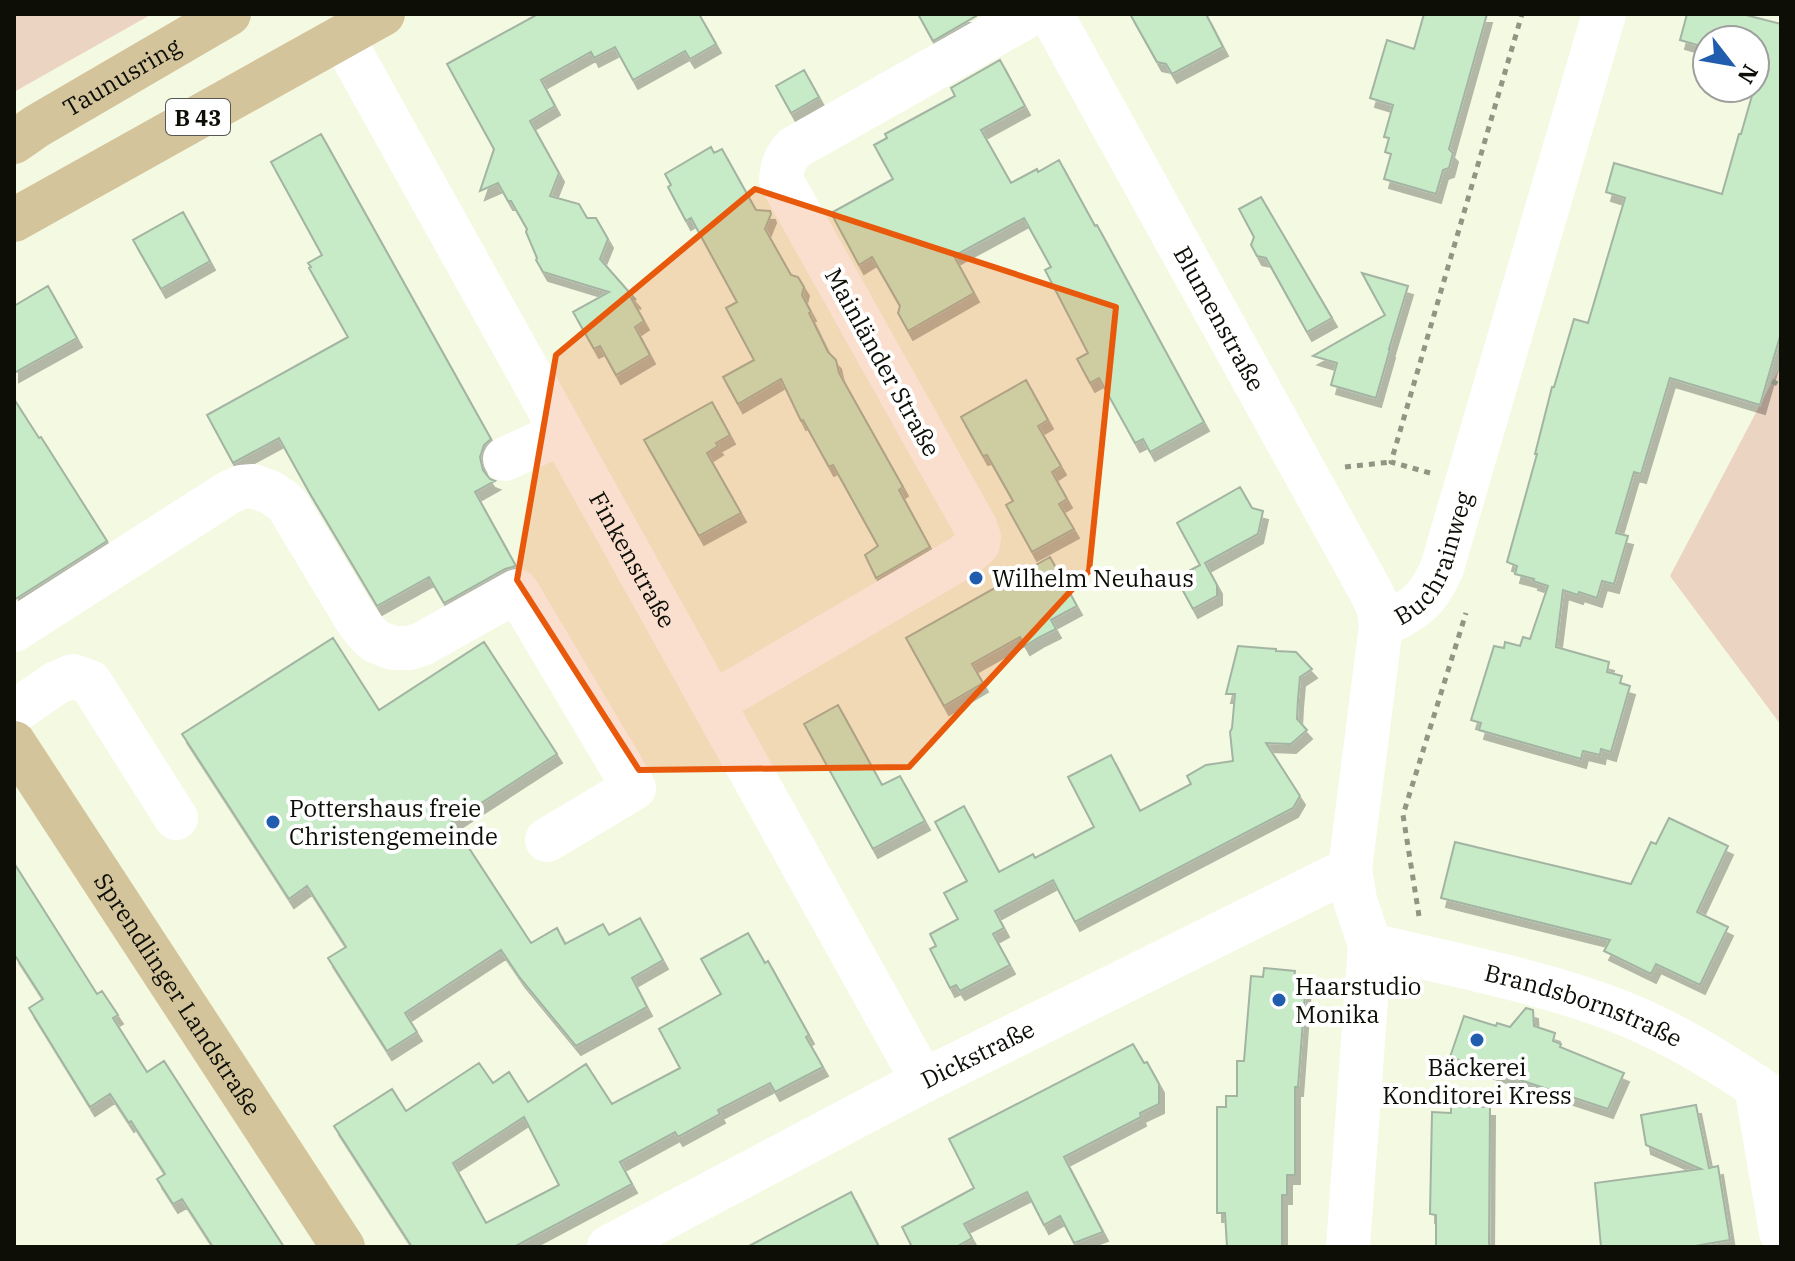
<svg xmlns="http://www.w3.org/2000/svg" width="1795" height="1261" font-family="'IBM Plex Serif',serif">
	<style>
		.green { fill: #ebd4c1 }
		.building { fill: #c7eac7; stroke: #a3b4a3; stroke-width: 2; fill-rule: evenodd; filter: url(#shadow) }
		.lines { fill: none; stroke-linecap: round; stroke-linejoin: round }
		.path { stroke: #919584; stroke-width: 5; stroke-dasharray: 6 6; stroke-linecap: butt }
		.minor { stroke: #fff; stroke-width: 44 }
		.major { stroke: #d4c49b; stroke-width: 44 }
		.marked { fill: #e8590c; fill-opacity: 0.2; stroke: #e8590c; stroke-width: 6; stroke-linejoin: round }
		.poi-dot { fill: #205dae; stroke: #fff; stroke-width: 3 }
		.labels { text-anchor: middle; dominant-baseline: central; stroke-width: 8; stroke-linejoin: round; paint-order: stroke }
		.shield { fill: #fff; stroke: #565751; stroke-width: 2 }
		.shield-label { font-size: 22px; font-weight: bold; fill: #0d0f07 }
		.street-label { font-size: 24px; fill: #0d0f07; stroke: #fff }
		.poi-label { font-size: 24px; fill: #0d0f07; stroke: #fff; text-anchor: start }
	</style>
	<defs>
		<filter id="shadow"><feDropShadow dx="5" dy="9" stdDeviation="0" flood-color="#0004"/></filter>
	</defs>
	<rect width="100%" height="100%" fill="#f4f9e2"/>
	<path class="green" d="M14,14h138l-138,78z
		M1781,365v360l-111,-149z"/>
	<path class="building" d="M538,14h161l17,30 -26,15 -5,-8 -52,29 -18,-33 -21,11 -3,-6 -50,28 14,26 -25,15 29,52 -9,23 29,8 8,14h9l12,21 -8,20 36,41 -5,-2 13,23 -9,6 15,28 -34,20 -16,-29 -6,3 -21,-37 36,-20 -66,-20 -7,-12 1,-2 -11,-26 1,-3 -16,-28h-3l-10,-18 -18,8 14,-42 -47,-85z
		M918,14h57l1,2 -43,25z
		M1130,14h76l17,33 -51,27 -6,-10 -9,-2z
		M1424,14h63l-38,135 4,4 -4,15 -6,2 -7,24 -52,-15 7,-25 -6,-2 4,-14 -5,-1 9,-32 -23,-7 17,-58 27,9z
		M1687,14h55l39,10v309l-21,72 -90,-27 -29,96 -7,-2 -18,61 12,3 -14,48 -12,-3 -5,17 -18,-6 -1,3 -15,-5 -7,57 53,15 -2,10 15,4 -2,7 10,3 -19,66 -10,-3 -1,6 -17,-4 -2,8 -102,-29 2,-7 -10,-3 23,-74 10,2 1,-6 15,4 3,-9 7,2 18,-53 -15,-5 1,-2 -19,-5 2,-8 -10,-4 30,-108h-2l17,-67h2l20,-68 14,4 37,-125 -19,-6 8,-29 108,31 17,-60h2l20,-70 -6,-2v-22h-48v8l-27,-8z
		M1000,60l25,46 -44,24 30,53 26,-14 1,3 21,-12 36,66 2,-1 107,197 -54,30 -7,-13 -8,4 -36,-65 -9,5 -13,-24 11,-6 -43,-83 6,-3 -27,-49 -70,38 20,37 -66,38 -10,-18 2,-7 -28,-49 -13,8 -28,-52 62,-34 -19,-34 13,-7 -2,-4 70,-38 -4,-8z
		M804,70l15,27 -28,16 -15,-27z
		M321,134l170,305 -7,6 -4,12 3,13 7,9 5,2 -20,11 41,74 -11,3 -61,34 -15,-26 -52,29 -68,-114 -30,-54 -46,25 -26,-48 141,-78 -39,-69 2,-1 -3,-4 14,-8 -51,-93z
		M711,147l3,6 8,-4 34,61 14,1 1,3 -6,15 26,46 7,2 6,10 -2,8 9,17 -2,1 19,39 8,8 3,13 64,114 -4,3 31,57 -54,31 -11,-23 13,-9 -45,-81 -4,2 -26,-47 -2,1 -20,-42 -43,25 -15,-27 31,-17 -28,-52 11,-6 -46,-84 -5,3 -18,-34 3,-2 -6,-11z
		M1261,197l71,121 -25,14 -41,-74 -9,-2 -6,-11 3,-8 -15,-28z
		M183,212l27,49 -49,28 -28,-49z
		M1362,273l46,13 -19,63h1l-14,49 -45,-13 6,-22 -24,-7 72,-41z
		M48,286l29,52 -63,35v-67z
		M1026,380l22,40 -10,6 23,40 -9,6 15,27 -8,5 15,25 -42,23 -26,-47 7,-4 -26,-46 -4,1 -22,-39z
		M14,399l25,39 2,-1 66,104 -93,59z
		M712,402l18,33 -14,8 2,3 -11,7 34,60 -42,23 -55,-96z
		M1240,487l12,21 11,3 -5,23 -53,29 12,22v11l-24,13 -17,-31 24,-13 -23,-42z
		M1050,557l27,49 -26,14 5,9 -16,8 -15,9 -5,-9 -48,27 11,19 -39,23 -38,-68z
		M333,638l46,72 105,-68 73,112 -105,68 79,121 26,-15 8,16 38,-20 6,11 31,-17 23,42 -31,18 15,29 -71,39 -56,-68 -19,-28 -96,63 12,19 -30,19 -59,-93 18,-11 -39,-61 -18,13 -107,-165z
		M1238,646l38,3v2l20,1 16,17 -12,8 -2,22 -1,20 10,11 -16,14 -25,-1 34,53 -7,12 -218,114 -22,-42 -58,31 9,17 -11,6 17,31 -50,26 -4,-6 -6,3 -20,-39 6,-3 -6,-12 28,-15 -14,-26 23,-12 -32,-59 29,-16 35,66 34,-18 2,4 59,-31 -26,-50 43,-22 29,56 51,-27 -4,-8 19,-11 27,-4 -3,-29 2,-4 3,-34h-9z
		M838,705l44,80 18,-9 25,45 -52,28 -69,-125z
		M1669,818l59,28 -31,66 31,15 -28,58 -44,-21 -5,10 -47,-23 6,-11 -169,-42 14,-56 176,42 20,-42 5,2z
		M14,863l83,131 5,-3 16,24 -5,3 34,54 17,-11 120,186h-71l-31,-48 -9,5 -16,-25 8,-5 -34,-53 -2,2 -19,-29 -20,13 -61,-99 14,-9 -29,-45z
		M748,933l17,30 3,-2 41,74 -3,2 17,30 -48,25 -5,-9 -52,27 2,4 -42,23 -3,-5 -55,30 12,22 -118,63h-102l-78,-121 58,-37 14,22 73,-48 14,20 16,-11 19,30 58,-38 26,40 68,-36 -21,-39 62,-35 -20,-35zM524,1117l35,68 -73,38 -33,-60z
		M1264,968l31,3 -1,9h12l-8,107h-3v88h-8v20h-5v52h-55l-2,-34h-8v-106h9v-11h11v-35h7l7,-85 12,1z
		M1526,1008l7,2 1,16 21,7 -2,8 8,3 -1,3 64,26 -16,36 -158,-52 14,-41 32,10 1,-3 13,4z
		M1133,1044l11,19 3,-1 12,22v20l-19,9 1,4 -77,40 39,75 -29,11 -14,-27 -16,9 -17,-33 -63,32 8,14 -16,9h-44l-10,-20 72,-39 -25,-49z
		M1696,1105l13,63 9,-2 12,74 -41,7h-88l-6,-64 106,-14 -55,-24 -5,-30z
		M1451,1106l39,1 -1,140h-53v-32l-6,-1 2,-102 19,1z
		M851,1192l28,55h-132z"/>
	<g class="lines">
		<path class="path" d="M1772,381l9,5
			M1345,467l46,-5
			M1430,473l-39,-11 131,-448
			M1419,916l-16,-101 63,-202"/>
		<g class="minor">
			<path id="s1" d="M1051,14l319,576 9,19 2,17"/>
			<path id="s2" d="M342,37l581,1044"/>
			<path d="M505,459l57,-26"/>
			<path d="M14,630l214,-137 13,-6 12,-1 17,6 13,9 5,5 68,113 9,12 10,10 18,7h16l13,-4 95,-53 117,197 -87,52"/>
			<path d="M713,703l251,-147 14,-12 1,-7 -4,-11 -194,-346c1,-14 4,-22 13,-32l237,-134"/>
			<path d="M14,712l42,-29 17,-7 17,6 86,136"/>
			<path id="s3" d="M1370,945c84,20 172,36 253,68 57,23 108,55 158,91"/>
			<path d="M1756,1086l25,146"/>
			<path id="s4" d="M609,1247l314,-166 427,-212"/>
			<path id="s5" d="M1348,1247l22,-302 -15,-45 -5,-31 31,-243c33,-17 46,-23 61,-58l162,-554"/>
		</g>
		<g class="major">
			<path id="s6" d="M14,142l23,-16 192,-112"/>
			<path d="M14,220l369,-206"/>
			<path id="s7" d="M14,743l329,504"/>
		</g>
	</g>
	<path class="marked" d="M755,189l361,118 -27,264 -180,196 -270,3 -122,-190 39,-225z"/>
	<g class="poi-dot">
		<circle cx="976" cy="578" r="8"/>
		<circle cx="273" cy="822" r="8"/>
		<circle cx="1279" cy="1000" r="8"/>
		<circle cx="1477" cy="1040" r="8"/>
	</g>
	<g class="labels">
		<rect class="shield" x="166" y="99" width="64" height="36" rx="6"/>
		<g class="shield-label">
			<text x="198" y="117">B 43</text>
		</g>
		<g class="street-label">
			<text stroke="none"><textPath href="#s6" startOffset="126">Taunusring</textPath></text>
			<text stroke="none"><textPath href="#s1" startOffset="348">Blumenstraße</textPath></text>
			<text transform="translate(883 362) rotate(61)">Mainländer Straße</text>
			<text stroke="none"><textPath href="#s5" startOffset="718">Buchrainweg</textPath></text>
			<text stroke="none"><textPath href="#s2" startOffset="598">Finkenstraße</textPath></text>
			<text stroke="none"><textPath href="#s7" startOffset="300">Sprendlinger Landstraße</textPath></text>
			<text stroke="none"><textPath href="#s3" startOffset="222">Brandsbornstraße</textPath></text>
			<text stroke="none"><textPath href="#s4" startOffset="416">Dickstraße</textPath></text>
		</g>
		<g class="poi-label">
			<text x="992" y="578">Wilhelm Neuhaus</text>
			<text x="289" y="808">Pottershaus freie<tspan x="289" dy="28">Christengemeinde</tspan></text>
			<text x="1295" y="986">Haarstudio<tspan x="1295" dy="28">Monika</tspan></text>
			<text x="1477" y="1067" text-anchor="middle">Bäckerei<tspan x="1477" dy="28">Konditorei Kress</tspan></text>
		</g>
	</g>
	<rect width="1795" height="1261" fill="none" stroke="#0d0f07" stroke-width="32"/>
	<g transform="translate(1731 64) rotate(121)"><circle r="38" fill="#ffffff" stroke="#9e9f9c" stroke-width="2"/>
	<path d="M0-6L14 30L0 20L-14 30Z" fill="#205dae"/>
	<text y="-12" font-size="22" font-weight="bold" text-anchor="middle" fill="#0d0f07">N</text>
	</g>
</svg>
